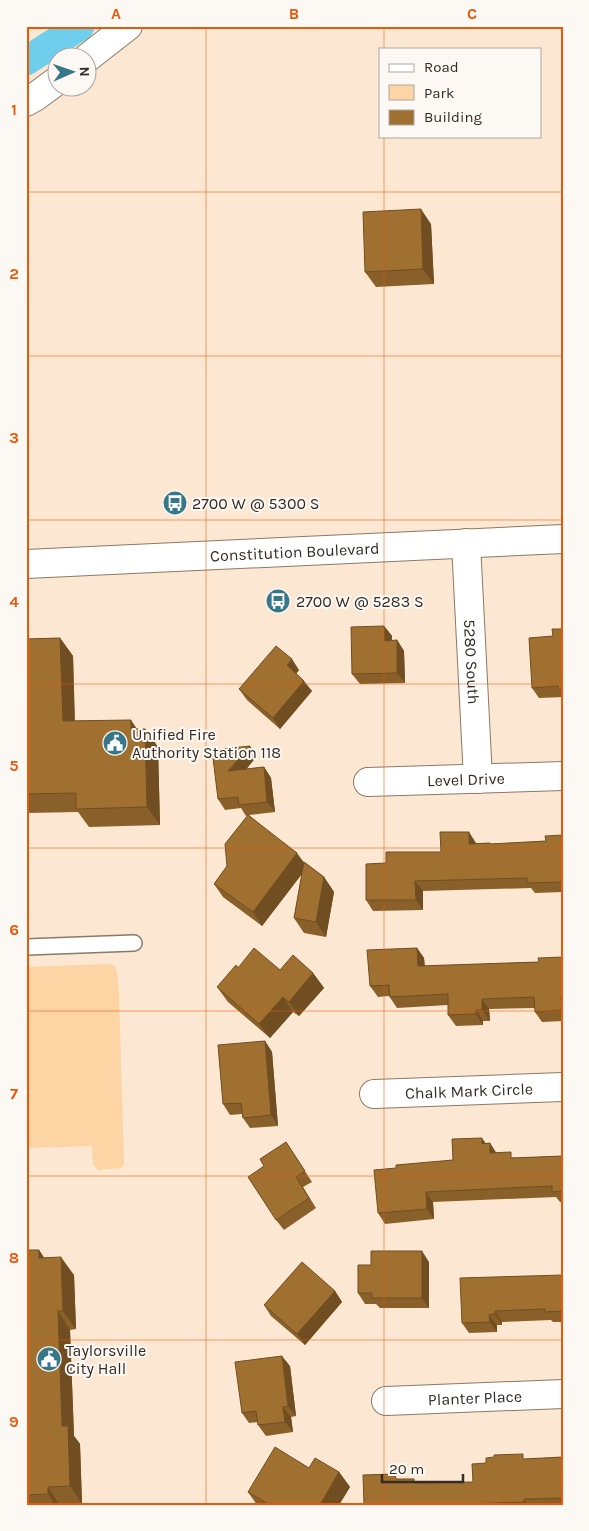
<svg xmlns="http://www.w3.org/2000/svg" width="589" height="1531" font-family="Karla,sans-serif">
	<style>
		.green { fill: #fdd4a4 }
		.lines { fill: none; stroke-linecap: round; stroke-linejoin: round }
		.canal { stroke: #6eceeb; stroke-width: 29 }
		.lane-casing { stroke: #8a7965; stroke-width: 18 }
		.street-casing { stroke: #8a7965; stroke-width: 30 }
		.secondary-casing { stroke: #8a7965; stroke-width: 30 }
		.lane { stroke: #fff; stroke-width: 15 }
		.street { stroke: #fff; stroke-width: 28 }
		.secondary { stroke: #fff; stroke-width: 28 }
		.wall { fill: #8a602a }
		.shaded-wall { fill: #704e22 }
		.building { fill: #a07031; stroke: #704e22 }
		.grid { fill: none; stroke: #e8590c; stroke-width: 1; stroke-opacity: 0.55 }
		.labels { text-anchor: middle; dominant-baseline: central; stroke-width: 4; stroke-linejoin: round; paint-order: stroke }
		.poi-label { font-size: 16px; fill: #342c24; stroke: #fcf8f4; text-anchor: start }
		.street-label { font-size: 16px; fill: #342c24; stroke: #fcf8f4 }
		.neatline { fill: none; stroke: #e8590c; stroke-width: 2 }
		.grid-label { font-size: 16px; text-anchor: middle; font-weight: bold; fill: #e8590c }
	</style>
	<rect width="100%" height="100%" fill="#fce8d2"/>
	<path class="green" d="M109,964l6,2 2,6 2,21 5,171 -3,4 -23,2 -5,-6 -1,-18 -66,2v-181z"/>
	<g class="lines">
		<path class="canal" d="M26,61l54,-35"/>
		<defs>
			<path id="lane" d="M26,947l108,-4"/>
			<g id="street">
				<path d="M87,58l41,-32"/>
				<path d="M26,102l9,-5 23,-17"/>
				<path id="s1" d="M466,543l12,236"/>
				<path id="s2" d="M368,782l195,-6"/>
				<path id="s3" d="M374,1094l189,-7"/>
				<path id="s4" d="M386,1401l177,-7"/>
			</g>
			<g id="secondary">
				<path id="s5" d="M26,564l537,-25"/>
			</g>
		</defs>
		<use href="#lane" class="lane-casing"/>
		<use href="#street" class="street-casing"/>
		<use href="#secondary" class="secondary-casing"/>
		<use href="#lane" class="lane"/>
		<use href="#street" class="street"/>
		<use href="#secondary" class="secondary"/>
	</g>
	<path class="wall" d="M431,224l3,60 -58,3 -11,-15z
		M384,626l8,10v4h5l7,11 1,32 -45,1 -8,-10z
		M563,629v68l-24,1 -7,-10 21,-52z
		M60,638l13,18 2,65 62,8h8l13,18 2,78 -71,2 -11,-15 -52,1v-174z
		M299,670l-3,4 16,17 -32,38 -33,-29 -8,-11z
		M257,756l-11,13 18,-2 7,11 4,34 -26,3 55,47 20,15 10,15 -8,45 -22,-4 -10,-15 8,-44 -40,52 -39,-29 -9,-13 13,-18 21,-51 -2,1 -5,-8 -16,2 -7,-11z
		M563,835v57l-28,1 -4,-5 -108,3v19l-50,1 -7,-11 20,-37 55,-11 35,-9h14l1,1 55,-3z
		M417,948l7,10 1,8 114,-4 24,-5v64l-21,1 -7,-10v-4l-46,1 1,12h-7v4l-27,1 -8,-11v-10l-51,3 -8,-12 -11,1 -8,-11z
		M238,968l75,5 11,15 -25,28 -6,-4 -23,26 -42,-36 -11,-15z
		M265,1041l7,11 6,74 -28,2 -7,-10 -1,-4 -12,1 -7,-11z
		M286,1142l26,40 -9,5 13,21 -32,22 -8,-10 -12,-54z
		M486,1143h4l6,10 19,5 48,-2v46h-3l-4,-5 -123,5 1,17 -49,5 -7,-11 18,-45 57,-8z
		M26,1250h13l5,8 30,17 2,54 -6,1 4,106 6,8 2,60 -20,1h-36z
		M429,1262v46h-49l-4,-4h-11l-7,-11 13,-28z
		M563,1275v47h-10l-2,-2 -49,2v3h-5v7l-28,1 -7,-10z
		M335,1291l7,11 -37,43 -34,-29 -7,-11z
		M290,1366l6,50 -5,1 2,15 -27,4 -8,-11v-3l-9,1 -7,-10z
		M563,1457v48h-199l35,-26 18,4 56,-1 13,-19 40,-4z
		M309,1468l30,4 11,15 -11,18h-82l-9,-13z"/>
	<path class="shaded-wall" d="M421,209l10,15 3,60 -11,-15z
		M384,626l8,10v15l-7,-10z
		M60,638l13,18 2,83 -12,-18z
		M397,640l7,11 1,32 -8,-10z
		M292,659l7,11 -5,6 -7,-11z
		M304,681l8,10 -32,38 -7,-11z
		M131,720l12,18 -12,-9z
		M145,729l13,18 2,78 -13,-18z
		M250,746l7,10 -21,26 -8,-11z
		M264,767l7,11 4,34 -8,-10z
		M469,832l7,11v11l-7,-10z
		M297,853l10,14 -45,59 -9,-14z
		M324,877l10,15 -8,45 -10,-15z
		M415,881l8,10v19l-7,-10z
		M417,948l7,10 1,19 -7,-11z
		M313,973l11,15 -25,28 -10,-14z
		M283,997l10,15 -23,26 -11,-14z
		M561,997l2,3v12l-1,-2z
		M482,999l7,10 1,12 -8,-11z
		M476,1010l7,11v4l-7,-11z
		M265,1041l7,11 6,74 -7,-11z
		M482,1138l7,10 -7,-4z
		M490,1143l7,11 -7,-1z
		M426,1192l7,10 1,17 -7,-10z
		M39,1250l12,18 -12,-10z
		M422,1251l7,11v46l-7,-10z
		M61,1257l13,18 2,54 -13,-18z
		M335,1291l7,11 -37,43 -8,-11z
		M58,1311l12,19 4,106 6,8 2,60 -12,-18 -8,-60z
		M495,1311l7,11v3l-7,-11z
		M489,1315l8,10v7l-7,-10z
		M282,1356l8,10 6,50 -8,-10z
		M283,1407l8,10 2,15 -8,-10z
		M339,1472l11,15 -11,18h-19z
		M48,1487l12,18h-5l-7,-11z
		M524,1499l4,6h-3l-1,-3z"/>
	<path class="building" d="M421,209l2,60 -58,3 -2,-60z
		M384,626l1,15 12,-1v33l-45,1 -1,-47z
		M552,629h11v61h-4l-1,-4 -26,2 -3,-50 24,-2z
		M60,638l3,83 68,-1v9h14l2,78 -71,2v-16l-50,1v-155z
		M276,646l16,13 -5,6 17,16 -31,37 -34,-29z
		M250,746l-22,25 36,-4 3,35 -28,3 -1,-8 -20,2 -6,-49z
		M248,815l49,38 -44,59 -39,-28 13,-18 -2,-22z
		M440,832h29v12l21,-1v1l56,-3 -1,-5 18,-1v47l-36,1v-5l-112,3 1,19h-50v-36l20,-1v-11h55z
		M304,862l20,15 -8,45 -22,-4z
		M254,948l26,22 13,-15 20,18 -24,29 -6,-5 -24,27 -42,-37 19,-22 2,3z
		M417,948l1,18 121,-4 -1,-4 25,-1v40h-2l1,13 -27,2 -1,-15 -52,2v11h-6v4l-28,1v-21l-58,3 -1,-12 -19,1 -3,-36z
		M265,1041l6,74 -28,3 -2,-15 -18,1 -5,-59z
		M482,1138v6l8,-1v10l21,-1v6l52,-2v35l-11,1v-6l-126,6 1,17 -49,4 -4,-43 22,-2v-3l57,-5 -1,-21z
		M286,1142l19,29 -9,6 13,21 -33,22 -28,-43 16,-11 -4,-7z
		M26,1250h13v8l22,-1 2,54h-5l4,115h6l2,60 -22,1v7l-22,1z
		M371,1251h51v47h-50v-5h-14v-28h13z
		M302,1262l33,29 -38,43 -33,-29z
		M563,1275v36l-18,1v-3l-50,2v3l-6,1 1,7 -28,1 -2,-45z
		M282,1356l6,50 -5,1 2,15 -27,3 -2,-14 -14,2 -7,-51z
		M275,1447l34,21 6,-10 24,14 -19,33h-50l-22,-13z
		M523,1454v5l40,-2v41l-39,1v3l-82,3h-78l-1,-30 32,-1 1,5h18v4l59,-1 -1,-18 14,-1v-5l8,-1v-2z"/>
	<path class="grid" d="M206,26v1479M384,26v23M384,136v1369M26,192h537M26,356h537M26,520h537M26,684h537M26,848h537M26,1011h537M26,1176h537M26,1340h537"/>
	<defs>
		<symbol id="bus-disc" viewBox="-11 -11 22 22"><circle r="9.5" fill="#36778a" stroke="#fcf8f4"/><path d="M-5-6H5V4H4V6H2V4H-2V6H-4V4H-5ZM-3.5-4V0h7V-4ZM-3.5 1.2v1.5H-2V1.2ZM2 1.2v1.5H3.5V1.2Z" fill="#fff"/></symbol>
		<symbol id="civic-disc" viewBox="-11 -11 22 22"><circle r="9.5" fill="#36778a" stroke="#fcf8f4"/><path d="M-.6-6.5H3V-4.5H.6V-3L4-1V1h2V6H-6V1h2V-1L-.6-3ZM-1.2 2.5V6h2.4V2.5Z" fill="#fff"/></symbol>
	</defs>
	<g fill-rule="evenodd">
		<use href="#bus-disc" x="161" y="489" width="28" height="28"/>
		<use href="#bus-disc" x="264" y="587" width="28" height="28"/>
		<use href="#civic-disc" x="101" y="729" width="28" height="28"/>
		<use href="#civic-disc" x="35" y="1345" width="28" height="28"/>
	</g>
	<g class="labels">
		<g class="poi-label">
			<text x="192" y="503">2700 W @ 5300 S</text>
			<text x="296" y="601">2700 W @ 5283 S</text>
			<text x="132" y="734">Unified Fire<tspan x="132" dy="18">Authority Station 118</tspan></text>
			<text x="66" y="1350">Taylorsville<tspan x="66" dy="18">City Hall</tspan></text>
		</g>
		<g class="street-label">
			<text stroke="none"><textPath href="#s5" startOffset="269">Constitution Boulevard</textPath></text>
			<text stroke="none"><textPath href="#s1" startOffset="119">5280 South</textPath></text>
			<text stroke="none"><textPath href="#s2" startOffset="98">Level Drive</textPath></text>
			<text stroke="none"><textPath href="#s3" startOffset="95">Chalk Mark Circle</textPath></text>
			<text stroke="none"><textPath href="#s4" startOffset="89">Planter Place</textPath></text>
		</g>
	</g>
	<rect width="589" height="1531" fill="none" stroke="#fcf8f4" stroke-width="55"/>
	<rect x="379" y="48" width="162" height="90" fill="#fcf8f4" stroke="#aca6a1"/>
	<rect x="389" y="64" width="25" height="8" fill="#ffffff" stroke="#aca6a1"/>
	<text x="424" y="72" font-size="15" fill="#342c24">Road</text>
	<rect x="389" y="85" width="25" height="15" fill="#fdd4a4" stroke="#aca6a1"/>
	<text x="424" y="98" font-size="15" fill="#342c24">Park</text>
	<rect x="389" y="110" width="25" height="15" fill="#a07031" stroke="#aca6a1"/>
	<text x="424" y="122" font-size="15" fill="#342c24">Building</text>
	<g transform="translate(72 72) rotate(88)"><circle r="24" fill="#fcf8f4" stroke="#aca6a1"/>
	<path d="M0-4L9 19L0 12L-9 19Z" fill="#36778a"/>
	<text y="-8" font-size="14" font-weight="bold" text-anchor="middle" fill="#342c24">N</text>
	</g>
	<path d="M382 1474v8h81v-8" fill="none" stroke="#342c24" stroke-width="2.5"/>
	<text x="389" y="1474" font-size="15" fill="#342c24" stroke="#fcf8f4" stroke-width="4" paint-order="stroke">20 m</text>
	<rect x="28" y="28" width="534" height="1476" class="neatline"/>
	<g class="grid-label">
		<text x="116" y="19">A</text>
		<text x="294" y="19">B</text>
		<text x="472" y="19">C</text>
		<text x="14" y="115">1</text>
		<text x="14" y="279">2</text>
		<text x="14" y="443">3</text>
		<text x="14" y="607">4</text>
		<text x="14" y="771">5</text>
		<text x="14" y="935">6</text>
		<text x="14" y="1099">7</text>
		<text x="14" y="1263">8</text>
		<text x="14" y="1427">9</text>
	</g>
</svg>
